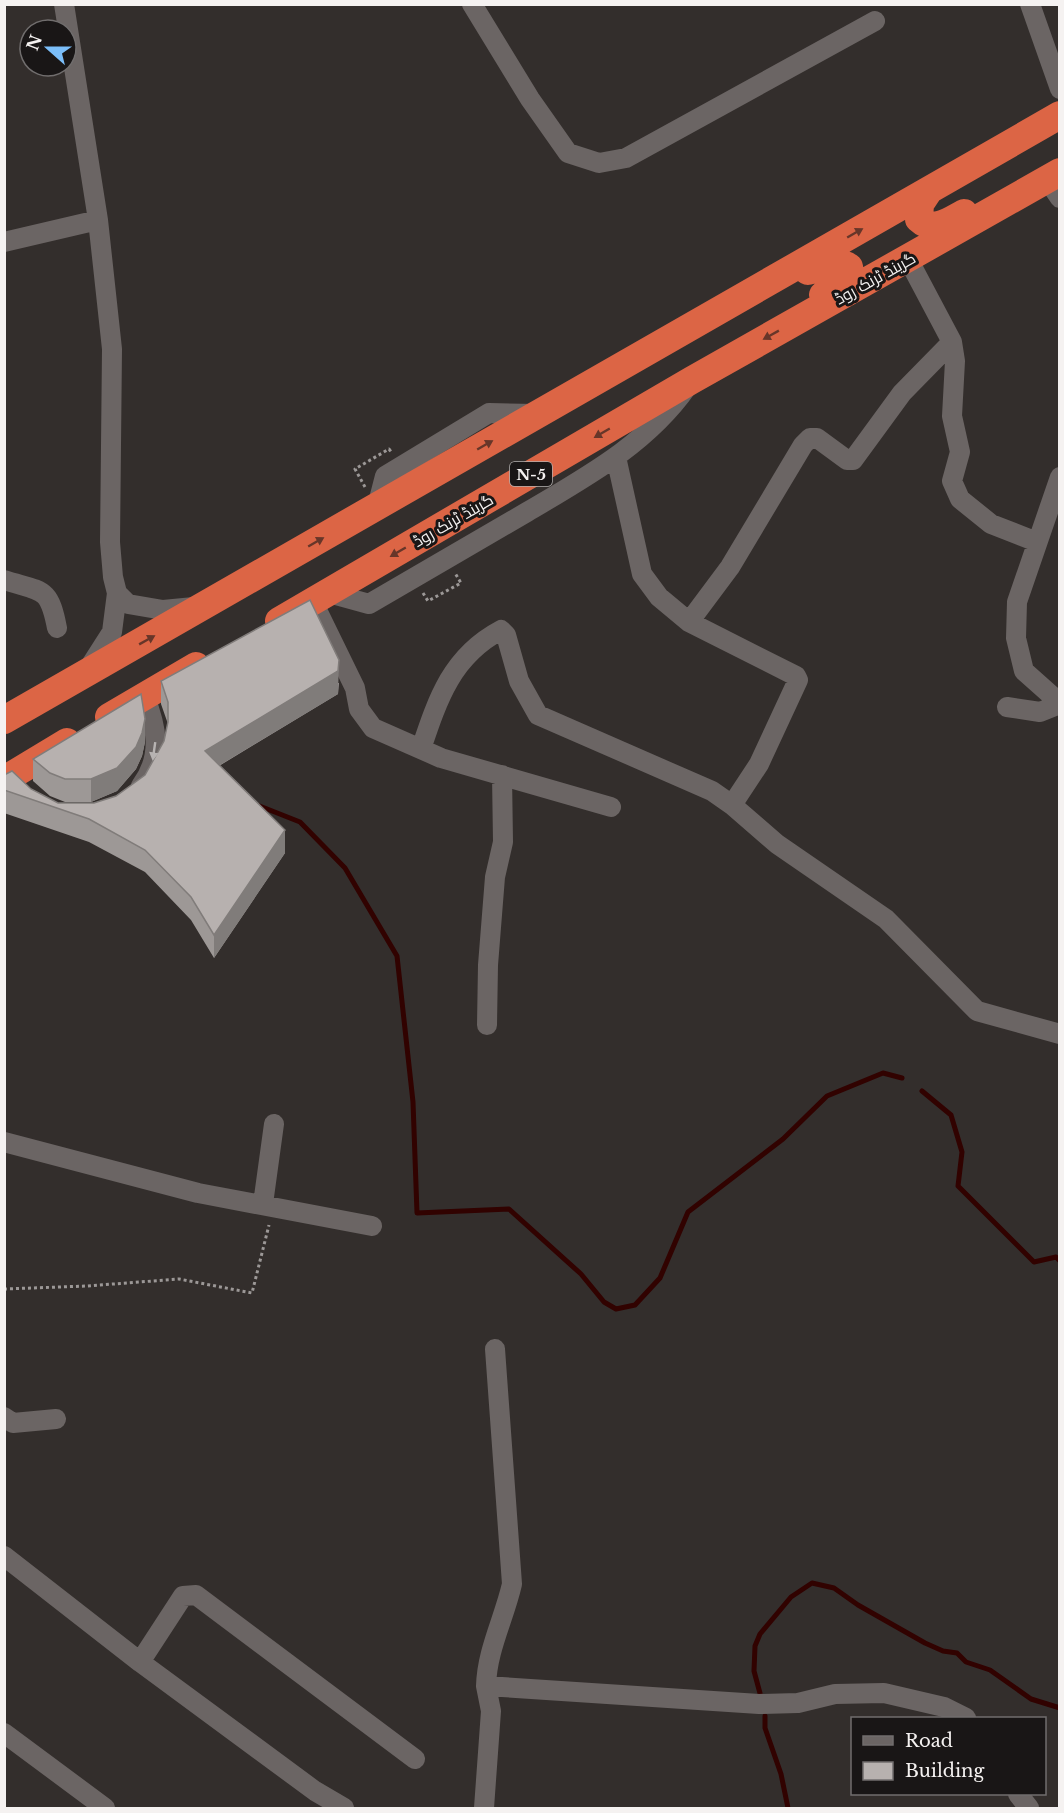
<svg xmlns="http://www.w3.org/2000/svg" width="1064" height="1813" font-family="'Libre Baskerville',Cairo,serif">
	<style>
		.lines { fill: none; stroke-linecap: round; stroke-linejoin: round }
		.stream { stroke: #310200; stroke-width: 5 }
		.path { stroke: #9c9897; stroke-width: 3; stroke-dasharray: 3 3; stroke-linecap: butt }
		.minor { stroke: #6b6564; stroke-width: 20 }
		.highway { stroke: #dc6545; stroke-width: 28 }
		.wall { fill: #9d9896 }
		.shaded-wall { fill: #807c7a }
		.building { fill: #b7b1af; stroke: #807c7a; stroke-width: 1.5 }
		.oneway { fill: #673629 }
		.oneway2 { fill: #b7b3b2 }
		.labels { text-anchor: middle; dominant-baseline: central; stroke-width: 6; stroke-linejoin: round; paint-order: stroke }
		.shield { fill: #191616; stroke: #b3b0af; stroke-width: 1.5 }
		.shield-label { font-size: 15px; font-weight: bold; fill: #f5f2f1 }
		.street-label { font-size: 16px; fill: #f5f2f1; stroke: #191616 }
	</style>
	<rect width="100%" height="100%" fill="#332e2c"/>
	<g class="lines">
		<path class="stream" d="M257,805l43,17 45,46 52,88 16,146 4,111 92,-4 72,65 23,28 12,7 19,-4 25,-27 28,-66 95,-73 44,-43 56,-23 19,5
			M922,1091l29,24 11,37 -4,34 76,76 22,-5 4,4
			M761,1697l-7,-26 1,-25 5,-12 31,-37 21,-14 22,5 24,17 67,38 18,8 14,2 9,9 24,8 41,29 29,9
			M765,1716v12l16,46 7,34"/>
		<path class="path" d="M365,487l-10,-18 34,-20 3,4
			M423,593l5,8 33,-18 -6,-10
			M4,1289l83,-3 92,-7 73,14 17,-68"/>
		<path class="minor" d="M64,4l34,216 14,129 -2,193 3,35 4,16 11,11 35,6 31,-3
			M472,4l58,95 38,54 31,10 27,-5 249,-137
			M1030,4l30,85
			M1047,179l13,19
			M4,242l94,-22
			M908,259l44,83 3,19 -3,55 8,36 -8,29 8,18 31,25 46,18
			M616,457l26,117 17,23 30,25 107,54 2,4 -39,84 -27,41 45,39 109,75 91,92 83,23
			M1060,477l-43,125 -1,36 8,33 36,32
			M377,507l8,-31 104,-63 47,1
			M4,580c38,12 45,6 53,48
			M329,593l40,11c53,-31 105,-61 158,-92 59,-35 120,-68 160,-125
			M313,602l42,86 4,21 14,19 68,30 170,49
			M689,622l41,-55 73,-122 7,-7h7l30,22h6l49,-67 50,-51
			M89,668l23,-36 5,-39
			M1007,707l33,5 20,-8
			M421,749c17,-51 31,-93 80,-119l5,5 13,46 19,34 174,76 20,14
			M141,786c22,-30 16,-59 3,-91
			M487,1025l1,-60 7,-88 8,-35 -1,-67
			M4,1142l194,51 174,33
			M263,1204l11,-80
			M4,1417l9,6 43,-4
			M4,1556l136,106 175,129 29,17
			M140,1662l43,-66 13,-1 219,164
			M486,1686c1,-36 18,-67 26,-102l-17,-235
			M4,1733l101,75
			M1018,1794l11,14
			M484,1808l7,-97 -5,-25 273,18 39,-1 37,-9 49,-1 60,14 22,11"/>
		<path class="highway" d="M928,192l-8,12 -1,15c15,14 30,2 45,-6
			M808,271c12,-3 30,-12 41,-4l1,6 -27,22
			M279,621l413,-241 368,-208
			M109,717l87,-51
			M4,720l1056,-605
			M4,780l63,-38"/>
	</g>
	<path class="wall" d="M161,681l178,2 -1,11 -119,72 66,87 -71,105 -23,-38 -46,-48 -56,-30 -85,-29v-38l54,28h36l22,-7 29,-21 19,-34 4,-17 -7,-20z
		M145,742l-3,14 -6,13 -19,22 -26,11h-26l-15,-6 -17,-15v-22z"/>
	<path class="shaded-wall" d="M339,660l-1,34 -133,80v-23z
		M145,719v23l-3,14 -6,13 -19,22 -26,11v-23z
		M285,830v23l-71,105v-23z"/>
	<path class="building" d="M310,600l29,60 -1,11 -133,80 80,79 -71,105 -23,-38 -46,-47 -56,-31 -85,-29v-15l8,-4 19,18 27,14h36l22,-7 29,-21 19,-34 4,-19v-20l-7,-21z
		M141,694l4,25 -3,14 -6,14 -19,21 -26,11h-26l-15,-6 -17,-14z"/>
	<defs><path id="oneway-solid" d="M-6-.8H1V-3.2L6.5 0L1 3.2V.8H-6Z" transform="scale(1.5)"/></defs>
	<g class="oneway">
		<use href="#oneway-solid" transform="translate(855 233) rotate(-30)"/>
		<use href="#oneway-solid" transform="translate(771 335) rotate(151)"/>
		<use href="#oneway-solid" transform="translate(602 433) rotate(150)"/>
		<use href="#oneway-solid" transform="translate(485 445) rotate(-30)"/>
		<use href="#oneway-solid" transform="translate(316 542) rotate(-30)"/>
		<use href="#oneway-solid" transform="translate(398 552) rotate(150)"/>
		<use href="#oneway-solid" transform="translate(147 640) rotate(-29)"/>
	</g>
	<use class="oneway2" href="#oneway-solid" transform="translate(154 751) rotate(98)"/>
	<g class="labels">
		<rect class="shield" x="510" y="462" width="42" height="24" rx="4.5"/>
		<g class="shield-label">
			<text x="531" y="474">N-5</text>
		</g>
		<g class="street-label">
			<text transform="translate(875 278) rotate(-29)">گرینڈ ٹرنک روڈ</text>
			<text transform="translate(453 520) rotate(-30)">گرینڈ ٹرنک روڈ</text>
		</g>
	</g>
	<rect width="1064" height="1813" fill="none" stroke="#f5f2f1" stroke-width="12"/>
	<rect x="851" y="1717" width="195" height="78" fill="#191616" stroke="#716e6e" stroke-width="1.5"/>
	<rect x="863" y="1736" width="30" height="9" fill="#6b6564" stroke="#716e6e" stroke-width="1.5"/>
	<text x="905" y="1747" font-size="18" fill="#f5f2f1">Road</text>
	<rect x="863" y="1762" width="30" height="18" fill="#b7b1af" stroke="#716e6e" stroke-width="1.5"/>
	<text x="905" y="1777" font-size="18" fill="#f5f2f1">Building</text>
	<g transform="translate(48 48) rotate(291)"><circle r="28" fill="#191616" stroke="#716e6e" stroke-width="1.5"/>
	<path d="M0-4.5L10 22L0 15L-10 22Z" fill="#7bbef9"/>
	<text y="-9" font-size="16" font-weight="bold" text-anchor="middle" fill="#f5f2f1">N</text>
	</g>
</svg>
